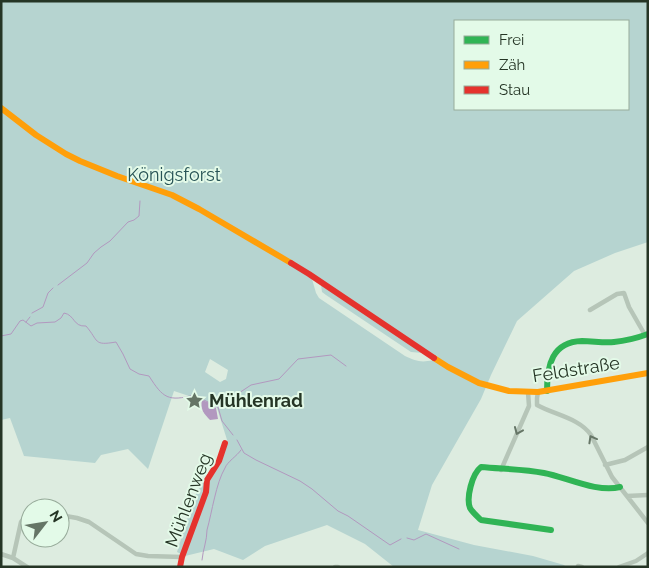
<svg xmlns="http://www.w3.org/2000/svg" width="649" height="568" font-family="Raleway,sans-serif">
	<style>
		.green { fill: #b6d4d0; fill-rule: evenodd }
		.water { fill: #b298bf }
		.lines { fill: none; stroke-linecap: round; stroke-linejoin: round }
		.stream { stroke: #b298bf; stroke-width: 1 }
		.street { stroke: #b6c5b8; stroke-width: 4.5 }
		.fast { stroke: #30b455; stroke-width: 6 }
		.slow { stroke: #ff9f0a; stroke-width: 6 }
		.jam { stroke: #e5322d; stroke-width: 6 }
		.oneway { stroke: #667667 }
		.labels { text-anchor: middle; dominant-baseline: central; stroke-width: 4; stroke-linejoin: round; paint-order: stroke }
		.park-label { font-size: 18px; fill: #275355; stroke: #e3fae8 }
		.street-label { font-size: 18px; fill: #253525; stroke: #e3fae8 }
		.poi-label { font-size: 18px; font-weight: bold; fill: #253525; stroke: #e3fae8; text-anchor: start }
	</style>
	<rect width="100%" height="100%" fill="#ddece0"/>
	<path class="green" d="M1,1h647v241l-33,11 -41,18 -57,50 -26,54 -10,24 -49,86 -14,45 56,15 59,11 31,9 2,2h-172l-29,-23 -38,-19 -62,21 -22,14 -29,-11 -29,7 -8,-4 17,-55 34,-54 -11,-35 -7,-5 -36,-12 -26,78 -20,-20 -27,6 -6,8 -71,-7 -14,-38 -9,2zM455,21h173v88h-173zM312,279l9,6 1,7 4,3 85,57 12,1 10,7c-12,3 -17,1 -28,-4l-86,-58 -3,-5zM210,359l18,11 -2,9 -6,3 -15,-10z"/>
	<path class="water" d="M202,400l8,3 6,5 2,11 -8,1c-6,-6 -10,-11 -8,-20z"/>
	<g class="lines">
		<path class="stream" d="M58,285l29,-22 7,-10 7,-6 9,-6 18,-19 6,-2 5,-4 1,-15
			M32,313l11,-6 5,-14 5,-5
			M26,322l4,-5
			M1,336l10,-2 9,-13 3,-1 8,6 6,-3 18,-1 6,-4 3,-5c11,2 9,14 22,13 13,15 7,20 30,16l7,12 7,15 9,5 10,2c14,22 19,26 45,19
			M202,399l16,8 4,14 11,14
			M218,407l33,-22 28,-6 19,-20 33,-4 15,11
			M237,440l7,13 12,7 44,21 12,8 26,22 10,5 42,29 11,-6
			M407,538l7,2 12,-6 33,15
			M202,560c1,-11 5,-19 5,-30 5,-18 9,-47 18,-62 2,-6 12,-12 16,-18"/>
		<path class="street" d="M590,310l27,-16 7,-1 5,14 16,28
			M538,392l-1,6v7c18,10 42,13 54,30l21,42 36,46
			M605,465l20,-5 23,-13
			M501,470l28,-64 -1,-14
			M627,496l21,-1
			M60,515l17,3 12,4 47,32 12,2 34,1
			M1,554l12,4 14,9
			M13,558l8,-36 5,-7 4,-2
			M578,566l4,1
			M335,567h3
			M619,567l17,-6 12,-8"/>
		<path class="fast" d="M547,391c0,-26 5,-49 35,-50 11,0 21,2 32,1 11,-1 23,-4 34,-8
			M551,530l-70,-10c-4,-4 -8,-7 -11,-12 -4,-10 2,-34 11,-41 21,2 42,2 63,6 22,4 53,20 76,14"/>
		<path class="slow" d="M1,108l35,27 30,19 14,7 37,15 55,19 27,14 92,54
			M434,358l14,9 31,16 30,8 29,1 110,-19"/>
		<path class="jam" d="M291,263l18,11 125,84
			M180,567l2,-10 24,-65 1,-12 12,-19 6,-18"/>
	</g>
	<defs><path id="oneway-chevron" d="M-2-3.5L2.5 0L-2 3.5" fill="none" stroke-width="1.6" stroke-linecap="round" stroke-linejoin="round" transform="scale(1.25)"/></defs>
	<g class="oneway">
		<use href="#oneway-chevron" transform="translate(518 431) rotate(113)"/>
		<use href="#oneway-chevron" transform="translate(592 439) rotate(-119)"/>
	</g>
	<defs>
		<symbol id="sight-bare" viewBox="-9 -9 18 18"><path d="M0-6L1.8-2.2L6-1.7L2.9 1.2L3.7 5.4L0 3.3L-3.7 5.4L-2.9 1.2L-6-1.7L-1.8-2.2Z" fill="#657566" stroke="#e3fae8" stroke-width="2.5" paint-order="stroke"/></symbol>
	</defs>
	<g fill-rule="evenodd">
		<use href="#sight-bare" x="182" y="388" width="25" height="25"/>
	</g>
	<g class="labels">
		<g class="park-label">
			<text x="174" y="174">Königsforst</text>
		</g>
		<g class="street-label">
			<text transform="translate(576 369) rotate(-9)">Feldstraße</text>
			<text transform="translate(188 500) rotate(-69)">Mühlenweg</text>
		</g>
		<g class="poi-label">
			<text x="209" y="400">Mühlenrad</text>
		</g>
	</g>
	<rect width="649" height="568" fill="none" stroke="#253525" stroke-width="5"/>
	<rect x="454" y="20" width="175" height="90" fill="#e3fae8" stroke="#97ab9a"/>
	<rect x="464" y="36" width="25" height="8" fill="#30b455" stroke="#97ab9a"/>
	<text x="499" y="45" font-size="15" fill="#253525">Frei</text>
	<rect x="464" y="61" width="25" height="8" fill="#ff9f0a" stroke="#97ab9a"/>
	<text x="499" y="70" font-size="15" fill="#253525">Zäh</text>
	<rect x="464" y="86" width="25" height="8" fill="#e5322d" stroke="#97ab9a"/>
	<text x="499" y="95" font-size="15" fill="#253525">Stau</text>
	<g transform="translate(45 523) rotate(59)"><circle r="24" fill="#e3fae8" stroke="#97ab9a"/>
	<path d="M0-4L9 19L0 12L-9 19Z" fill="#657566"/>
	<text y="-8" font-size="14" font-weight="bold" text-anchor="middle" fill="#253525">N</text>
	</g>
</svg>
